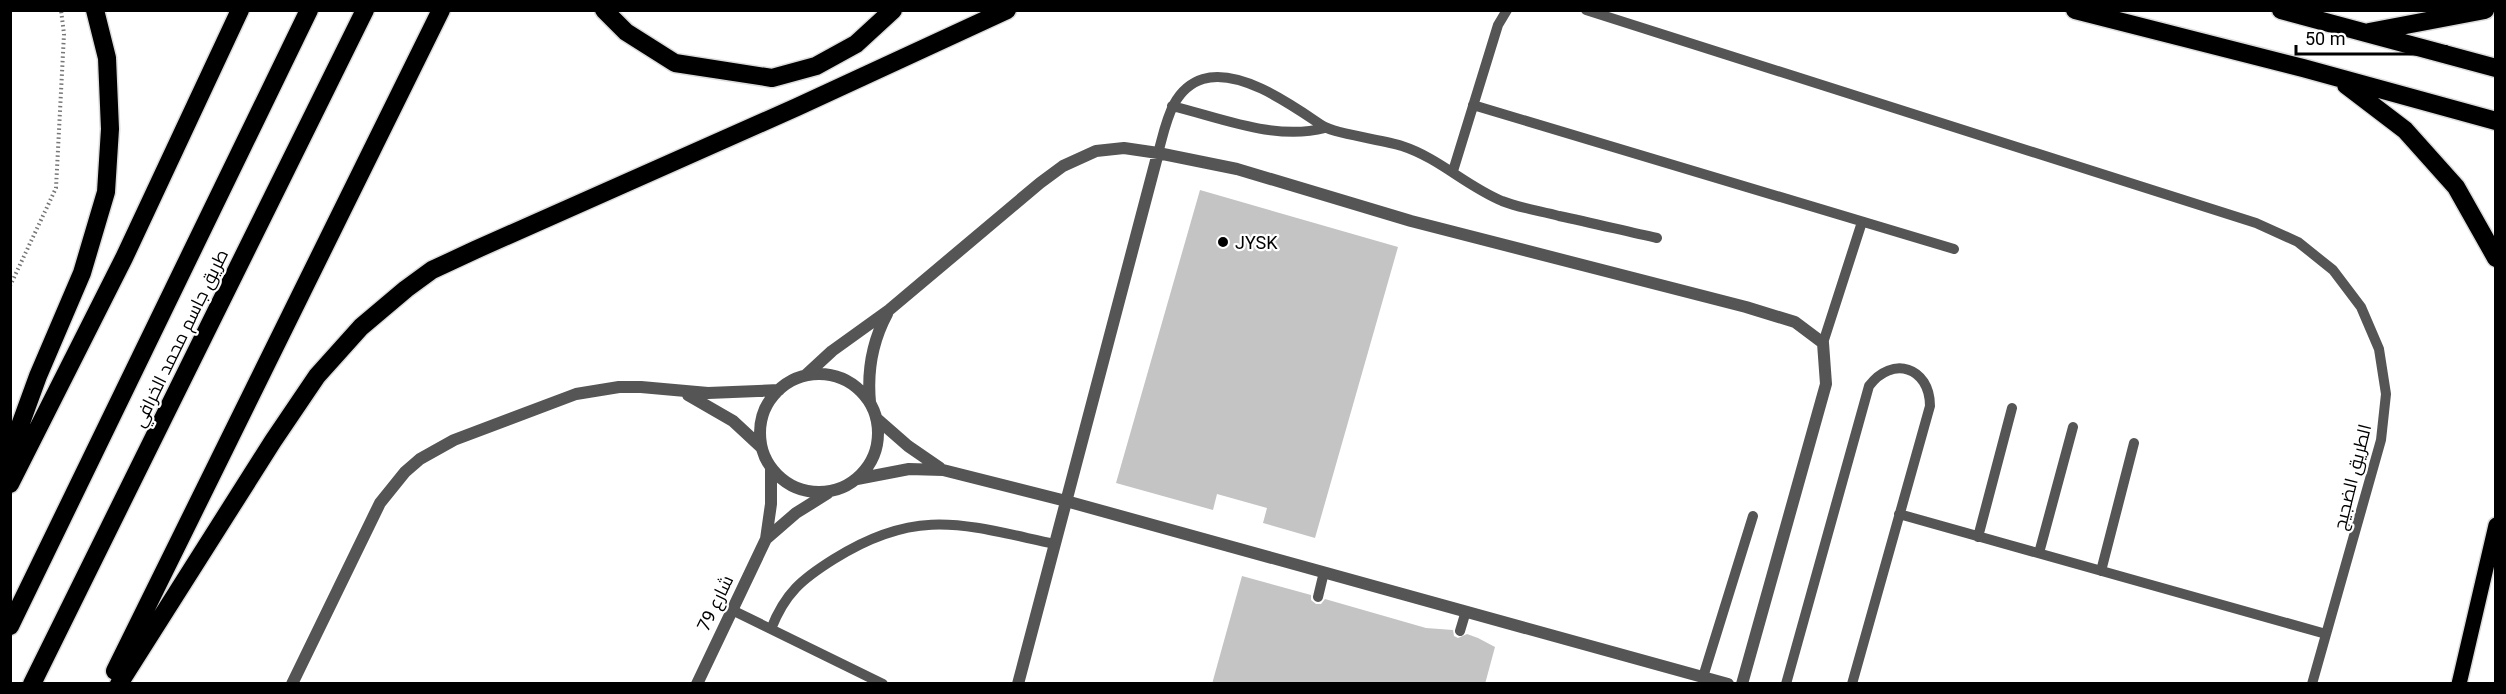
<svg xmlns="http://www.w3.org/2000/svg" width="2506" height="694" font-family="Roboto,Cairo,sans-serif">
	<style>
		.building { fill: #c4c4c4 }
		.lines { fill: none; stroke-linecap: round; stroke-linejoin: round }
		.primary-casing { stroke: #dbdbdb; stroke-width: 18 }
		.highway-casing { stroke: #dbdbdb; stroke-width: 21 }
		.path { stroke: #777; stroke-width: 4; stroke-dasharray: 1.5 3; stroke-linecap: butt }
		.lane { stroke: #555; stroke-width: 10 }
		.street { stroke: #555; stroke-width: 12 }
		.primary { stroke: #000; stroke-width: 15 }
		.highway { stroke: #000; stroke-width: 18 }
		.poi-dot { fill: #000; stroke: #fff; stroke-width: 2 }
		.labels { text-anchor: middle; dominant-baseline: central; stroke-width: 4.5; stroke-linejoin: round; paint-order: stroke }
		.poi-label { font-size: 18px; fill: #000; stroke: #fff; text-anchor: start }
		.street-label { font-size: 18px; fill: #000; stroke: #fff }
	</style>
	<rect width="100%" height="100%" fill="#fff"/>
	<path class="building" d="M1200,190l198,57 -83,291 -52,-15 4,-15 -50,-14 -4,16 -97,-27z
		M1242,576l69,19v5l5,4h5l4,-5 101,29 27,2 1,6 4,2 9,-4 11,4 17,9 -10,37h-273z"/>
	<g class="lines">
		<defs>
			<path id="primary" d="M2459,684l37,-159"/>
			<path id="highway" d="M604,10l22,22 49,31 97,15 44,-12 40,-22 37,-34
				M2075,10l228,58 193,53
				M2281,10l215,58
				M2369,32l116,-22
				M2346,85l59,45 51,57 40,71
				M10,453l28,-77 44,-103 24,-81 4,-63 -3,-71 -12,-48
				M10,484l114,-226 116,-248
				M10,626l299,-616
				M115,671l326,-661
				M32,684l333,-674
				M119,684l154,-243 44,-65 44,-49 45,-38 26,-19 43,-20 322,-143 210,-97"/>
		</defs>
		<use href="#primary" class="primary-casing"/>
		<use href="#highway" class="highway-casing"/>
		<path class="path" d="M10,286l46,-98 8,-154 -3,-24"/>
		<path class="lane" d="M1586,10l670,213 42,19 35,28 28,37 18,42 7,45 -5,46 -69,244
			M1473,105l481,144
			M1172,106c49,12 103,35 153,22
			M1158,153c8,-28 13,-64 45,-74 38,-11 90,27 120,47 12,8 61,14 79,20 37,12 64,40 100,55 18,7 38,10 57,15 33,7 66,15 98,22
			M1453,171l45,-146 9,-15
			M1823,343l39,-121
			M1899,514l427,120
			M1978,537l34,-129
			M2039,553l34,-126
			M2101,571l33,-128
			M1318,597l6,-25
			M732,610l151,74
			M771,629c14,-36 31,-50 63,-70 84,-53 131,-34 221,-15
			M1460,631l6,-20
			M1703,677l50,-161
			M1786,684l83,-298c23,-31 61,-19 61,20l-78,278"/>
		<path class="street" d="M760 433a59 59 0 1 1 118 0a59 59 0 1 1-118 0Z
			M806,375l26,-24 57,-41 151,-127 23,-17 33,-15 28,-3 34,5 79,16 174,52 335,86 49,15 28,21 3,41 -84,300
			M688,395l45,26 28,26
			M870,402c-3,-32 2,-60 17,-88
			M876,418l32,28 32,22
			M857,479l52,-10 34,1 123,31 662,183
			M766,539l30,-26 32,-20
			M292,684l88,-181 25,-31 15,-13 34,-19 122,-46 43,-7h22l67,6 71,-3
			M697,684l69,-145 5,-35v-35
			M1018,684l140,-531"/>
		<use href="#primary" class="primary"/>
		<use href="#highway" class="highway"/>
	</g>
	<circle class="poi-dot" cx="1223" cy="242" r="6"/>
	<g class="labels">
		<g class="poi-label">
			<text x="1235" y="242">JYSK</text>
		</g>
		<g class="street-label">
			<text transform="translate(180 338) rotate(-64)">طريق جاسم محمد الخرافي</text>
			<text transform="translate(2352 477) rotate(-76)">الطريق الضجيج</text>
			<text transform="translate(715 603) rotate(-64)">شارع 79</text>
		</g>
	</g>
	<rect width="2506" height="694" fill="none" stroke="#000000" stroke-width="24"/>
	<path d="M2296 45v9h150v-9" fill="none" stroke="#000000" stroke-width="3"/>
	<text x="2305" y="45" font-size="18" fill="#000000" stroke="#ffffff" stroke-width="4.5" paint-order="stroke">50 m</text>
</svg>
